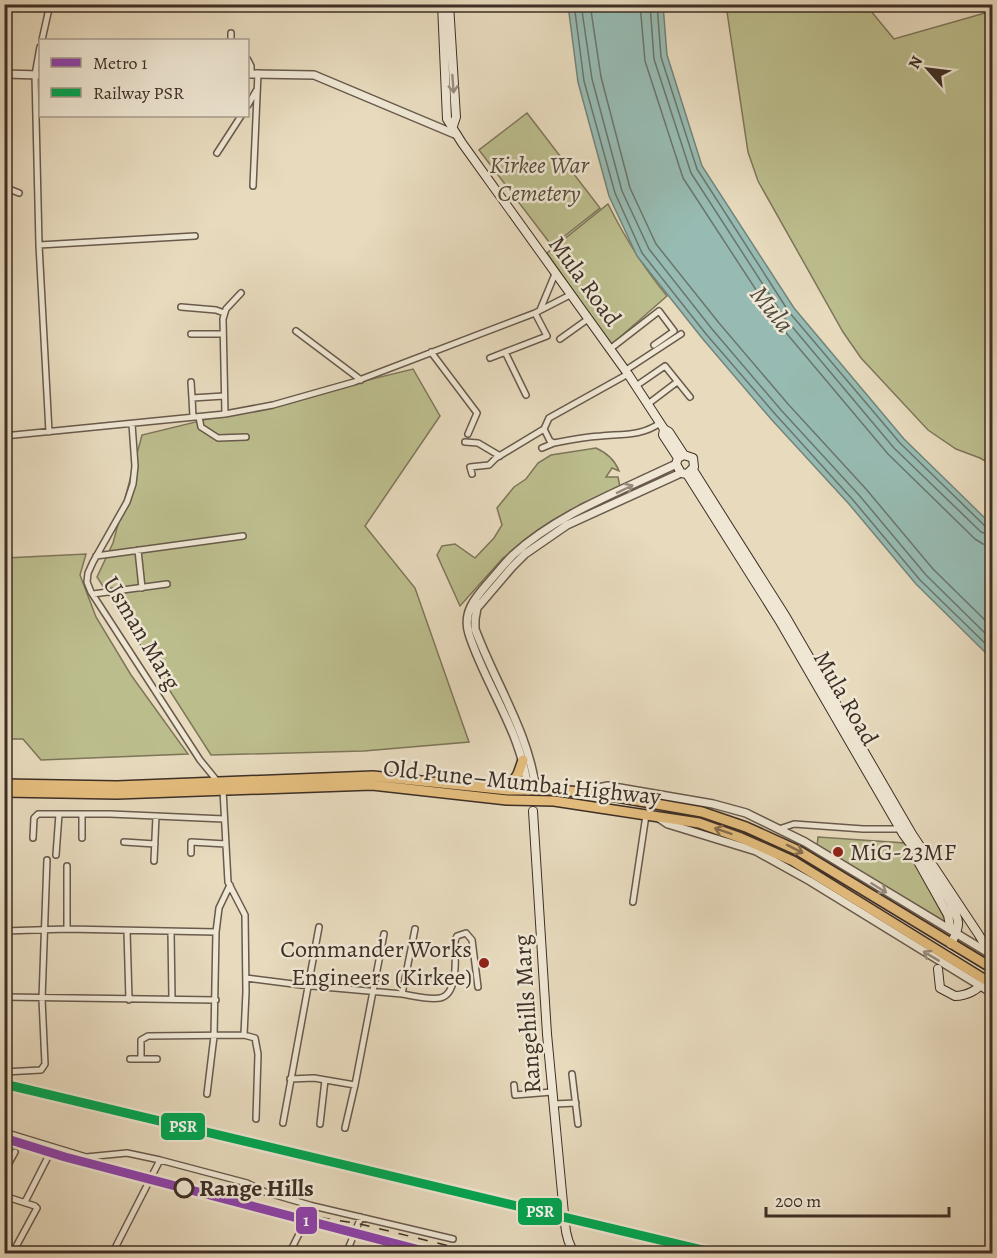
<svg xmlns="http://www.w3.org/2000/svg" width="997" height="1258" font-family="Alegreya,serif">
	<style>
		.green { fill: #bcbd8d; stroke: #7d765a; stroke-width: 1.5 }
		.water { fill: #97bbb2; stroke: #73837a; stroke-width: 1.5 }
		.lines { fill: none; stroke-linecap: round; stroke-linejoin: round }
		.shore { stroke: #6a756c; stroke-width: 1.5 }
		.minor-casing { stroke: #685a4c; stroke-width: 8 }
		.tertiary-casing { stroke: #685a4c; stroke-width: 10 }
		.secondary-casing { stroke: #3e2f26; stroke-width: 10 }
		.trunk-casing { stroke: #3e2f26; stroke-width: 12 }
		.minor { stroke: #efe7d4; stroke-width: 5 }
		.tertiary { stroke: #efe7d4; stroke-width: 7 }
		.secondary { stroke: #efe7d4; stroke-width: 8 }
		.trunk { stroke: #e4bd7e; stroke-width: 9 }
		.rail { stroke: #3e2f26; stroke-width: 1.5; stroke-dasharray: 10 10; stroke-linecap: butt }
		.rail-1-casing { stroke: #efe7d4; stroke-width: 14 }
		.rail-1 { stroke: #00a651; stroke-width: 9 }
		.metro-1-casing { stroke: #efe7d4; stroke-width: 14 }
		.metro-1 { stroke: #8e44ad; stroke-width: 9 }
		.oneway { stroke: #968b7d }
		.oneway2 { stroke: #896f4e }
		.poi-dot { fill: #8f2418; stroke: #efe7d4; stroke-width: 2 }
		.stop-dot { fill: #efe7d4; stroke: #3e2f26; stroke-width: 3 }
		.labels { text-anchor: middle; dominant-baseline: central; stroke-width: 5; stroke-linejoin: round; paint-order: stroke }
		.park-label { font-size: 24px; font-style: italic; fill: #574b3b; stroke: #efe7d4 }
		.street-label { font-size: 24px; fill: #3e2f26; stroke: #efe7d4 }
		.poi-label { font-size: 24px; fill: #3e2f26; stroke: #efe7d4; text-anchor: start }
		.stop-label { font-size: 24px; font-weight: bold; fill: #3e2f26; stroke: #efe7d4; text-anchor: start }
		.water-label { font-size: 26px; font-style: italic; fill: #504b42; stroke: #efe7d4 }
		.line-badge { stroke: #efe7d4; stroke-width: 2 }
		.badge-label { font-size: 16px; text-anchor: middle; font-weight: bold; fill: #fff }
	</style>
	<rect width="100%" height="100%" fill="#e7dabd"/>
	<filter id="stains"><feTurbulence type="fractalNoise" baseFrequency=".00333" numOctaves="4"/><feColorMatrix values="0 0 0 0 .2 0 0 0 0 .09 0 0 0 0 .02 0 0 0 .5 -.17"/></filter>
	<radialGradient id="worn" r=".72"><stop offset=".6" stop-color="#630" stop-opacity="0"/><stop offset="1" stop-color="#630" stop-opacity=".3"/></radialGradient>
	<path class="green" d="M726,5h140l28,34 98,-28v454l-12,-7 -24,-9 -28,-19 -67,-72 -18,-26 -85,-151 -10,-29z
		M527,113l73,95 -48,38 -73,-96z
		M608,204c17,34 35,63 59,92l-56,49 -64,-92z
		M413,369l27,47 -75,110 50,62 54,154 -105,9 -153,4 -114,-178 16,-34 29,-108z
		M596,448c11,5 19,12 23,23l-7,-3 -6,9h12l2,10 -39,17 -33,21 -45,33 -43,48 -23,-51 5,-9 13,-2 20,14 19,-20 8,-13 -5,-17 17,-21 12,-8 12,-16 13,-8z
		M86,554l-6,21 16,42 35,58 57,79 -147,6 -18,-21h-18v-181z
		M818,837l87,6 42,80 -130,-77z"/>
	<path class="water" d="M568,5h95l4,50 35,111 92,142 110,131 88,86v134l-76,-75 -67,-80 -78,-85 -69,-81 -65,-82 -28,-60 -31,-114z"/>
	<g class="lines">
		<path class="shore" d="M574,4l10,77 31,112 27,60 64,81 70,81 77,85 67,80 72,70
			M581,4l11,75 30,112 27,58 63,80 69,81 78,85 67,80 66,65
			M590,4l11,73 29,111 26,56 63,79 69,81 78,85 67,80 59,58
			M640,4l5,57 38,117 94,144 111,132 87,85 8,5 9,1
			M650,4l4,55 37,114 93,144 110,131 87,84 11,4
			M657,4l4,53 36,112 92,143 111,131 86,84 6,1"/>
		<defs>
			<path id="minor" d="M231,33v7
				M42,40l8,-36
				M40,47l-5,28 4,170 10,187
				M248,60l3,6v8
				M4,84l5,-10
				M248,105l8,-14
				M217,153l24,-37
				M253,186l5,-113
				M4,187l15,6
				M39,245l156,-9
				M181,307l35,3 8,3
				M540,310l15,-36
				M296,331l65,49
				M191,334h32
				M560,339l28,-20
				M610,349l49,-38 15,20 -20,14
				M431,352l46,61 -9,21
				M505,352l21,43
				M490,358l57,-22 -12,-23
				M626,370l55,-36
				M191,382l1,16 32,-2
				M636,386l29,-20 25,31
				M192,398l1,19
				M648,404l29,-22
				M225,414l-2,-95 3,-10 15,-16
				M199,417l2,10 17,11 28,-1
				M132,424l3,42 -2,18 -6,18 -34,60 -5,11 -1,9 4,10 109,168 18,22
				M544,429l6,12 4,2c15,-3 31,-6 47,-7 21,-2 41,0 59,-13
				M4,436l221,-22 48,-9 81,-23 181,-69 35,-18
				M465,442l13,1 22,13
				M542,448l12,-5
				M472,474l-2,-7 19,-2 7,-7 48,-29 5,-11 79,-44
				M138,550l4,38
				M96,556l147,-20
				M93,594l74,-10
				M223,790l5,92 17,33 1,77 -2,43
				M779,829l15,-5 69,5h46
				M33,838l1,-20 4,-4h72l114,5
				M82,838v-24
				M124,842l31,2
				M191,853v-11l35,2
				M56,855l3,-41
				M154,861l2,-45
				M633,902l13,-87
				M67,929v-63
				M4,931l63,-2 149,3
				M127,931l2,69
				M171,932l1,67
				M246,978l55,7 101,9 13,-65
				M402,994c12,2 27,6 38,4 19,-4 15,-42 15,-57l2,-5 9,-3 6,7 6,47
				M4,997l212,3
				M141,1058v-18l7,-4 96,-1 11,3 3,16 -2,65
				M130,1059h27
				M4,1072l37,-2 4,-6 -3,-65 5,-139
				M572,1074l6,50
				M290,1079l24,-1 41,7
				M514,1085l1,10 37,-3
				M207,1094l7,-58 2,-104 3,-24 11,-23
				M554,1104l22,-1
				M283,1123l36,-196
				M320,1124l5,-44
				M345,1128l10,-43 29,-151
				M4,1132l82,25 41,-4 33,7 87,23 18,9 48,14 140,33
				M4,1172l11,-20
				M4,1196l31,10 2,2 -25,46
				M25,1202l28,-55
				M112,1254l48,-94
				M289,1254l24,-48
				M346,1254l15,-37"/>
			<path id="tertiary" d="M4,74l36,1
				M248,74l66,1 143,60
				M528,791c-5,-57 -42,-104 -59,-157 -7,-22 7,-37 20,-52 8,-9 16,-19 24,-27 46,-42 108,-64 163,-91
				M536,791c-7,-58 -41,-108 -61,-162v-10l2,-11 35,-41 13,-13 42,-29 114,-52
				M594,793l4,-5 10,-2 105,18 33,9 59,29 187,113
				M659,818l9,6 88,27 54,30 182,112"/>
			<path id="secondary" d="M442,4l5,115 15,24 166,231 36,55 5,3 15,23 9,3 1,9 -7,7 -6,-1 -5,-9 2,-6 6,-3
				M449,4l7,113 -3,9
				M664,429l-1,6 15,23
				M693,470l93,147 126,217 67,101 11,19 2,13
				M687,474l92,146 124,214c13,18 52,67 55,88 1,8 -4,15 -7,22
				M533,811l14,223 17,180
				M916,858l32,57 2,11
				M938,969l2,19 15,8c11,0 24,-6 30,-16
				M565,1224c1,11 3,20 10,30"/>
			<path id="trunk" d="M4,784l113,2 256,-10 135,14h48l38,3 108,19 44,15 53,24 193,117
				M508,790l10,-16 5,-14
				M4,792l113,2 255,-9 135,15 47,1 145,22 42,15 52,23 199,123"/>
		</defs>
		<use href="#minor" class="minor-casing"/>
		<use href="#tertiary" class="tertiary-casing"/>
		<use href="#secondary" class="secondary-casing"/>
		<use href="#trunk" class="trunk-casing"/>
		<use href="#minor" class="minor"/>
		<use href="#tertiary" class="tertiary"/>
		<use href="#secondary" class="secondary"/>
		<use href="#trunk" class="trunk"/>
		<path class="rail" d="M261,1208l99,16 122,30"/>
		<defs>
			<path id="rail-1" d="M4,1084l715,170"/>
		</defs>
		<use href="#rail-1" class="rail-1-casing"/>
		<use href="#rail-1" class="rail-1"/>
		<defs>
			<path id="metro-1" d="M4,1138l61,19 370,97"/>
		</defs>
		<use href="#metro-1" class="metro-1-casing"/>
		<use href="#metro-1" class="metro-1"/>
	</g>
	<defs><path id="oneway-shaft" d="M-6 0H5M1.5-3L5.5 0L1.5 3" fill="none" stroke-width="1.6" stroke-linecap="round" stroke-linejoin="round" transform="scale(1.5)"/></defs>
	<g class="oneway">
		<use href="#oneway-shaft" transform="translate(453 84) rotate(86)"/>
		<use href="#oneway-shaft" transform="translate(625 489) rotate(-26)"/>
		<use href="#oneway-shaft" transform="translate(879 888) rotate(32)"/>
		<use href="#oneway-shaft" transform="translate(931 956) rotate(-149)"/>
	</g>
	<g class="oneway2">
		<use href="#oneway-shaft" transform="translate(723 831) rotate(-161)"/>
		<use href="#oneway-shaft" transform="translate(795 849) rotate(27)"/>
	</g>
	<g class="poi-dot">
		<circle cx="838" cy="852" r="6"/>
		<circle cx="484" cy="963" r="6"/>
	</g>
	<circle class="stop-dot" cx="184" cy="1188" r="9"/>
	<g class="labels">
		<g class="park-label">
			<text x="539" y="165">Kirkee War<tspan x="539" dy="28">Cemetery</tspan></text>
		</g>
		<g class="street-label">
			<text transform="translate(585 281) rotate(54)">Mula Road</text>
			<text transform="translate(142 633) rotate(59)">Usman Marg</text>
			<text transform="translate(846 698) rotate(60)">Mula Road</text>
			<text transform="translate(522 782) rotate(6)">Old Pune–Mumbai Highway</text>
			<text transform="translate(527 1014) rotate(-94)">Rangehills Marg</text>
		</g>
		<g class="poi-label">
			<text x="850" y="852">MiG-23MF</text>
			<text x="472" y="949" text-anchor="end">Commander Works<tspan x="472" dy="28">Engineers (Kirkee)</tspan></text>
		</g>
		<g class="stop-label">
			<text x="199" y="1188">Range Hills</text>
		</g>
		<g class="water-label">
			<text transform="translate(772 309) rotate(51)">Mula</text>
		</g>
	</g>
	<g class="line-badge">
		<rect x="160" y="1112" width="46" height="29" rx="6" fill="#00a651"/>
		<rect x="517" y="1197" width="46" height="29" rx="6" fill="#00a651"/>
		<rect x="295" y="1206" width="23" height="29" rx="6" fill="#8e44ad"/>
	</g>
	<g class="badge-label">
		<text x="183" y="1132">PSR</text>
		<text x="540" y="1217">PSR</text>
		<text x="306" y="1226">1</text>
	</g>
	<rect width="997" height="1258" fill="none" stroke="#e7dabd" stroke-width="24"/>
	<rect x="6" y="6" width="985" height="1246" fill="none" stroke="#3e2f26" stroke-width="3"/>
	<rect x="12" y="12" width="973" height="1234" fill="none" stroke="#3e2f26" stroke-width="1.5"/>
	<rect x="39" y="39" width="210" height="78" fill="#efe7d4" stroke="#a89d8e" stroke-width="1.5"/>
	<rect x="51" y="58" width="30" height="9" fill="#8e44ad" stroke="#a89d8e" stroke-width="1.5"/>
	<text x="93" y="69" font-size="18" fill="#3e2f26">Metro 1</text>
	<rect x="51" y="88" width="30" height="9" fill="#00a651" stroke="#a89d8e" stroke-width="1.5"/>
	<text x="93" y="99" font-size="18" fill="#3e2f26">Railway PSR</text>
	<g transform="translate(928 69) rotate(298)" stroke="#efe7d4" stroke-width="4.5" paint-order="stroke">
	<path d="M0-4.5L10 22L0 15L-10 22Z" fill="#3e2f26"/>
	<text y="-9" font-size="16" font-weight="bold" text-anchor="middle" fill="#3e2f26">N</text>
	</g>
	<path d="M766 1207v9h183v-9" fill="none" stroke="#3e2f26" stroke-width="3"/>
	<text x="775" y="1207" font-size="18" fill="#3e2f26" stroke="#efe7d4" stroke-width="4.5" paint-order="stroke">200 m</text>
	<rect width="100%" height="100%" filter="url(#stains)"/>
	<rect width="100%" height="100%" fill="url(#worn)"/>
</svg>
